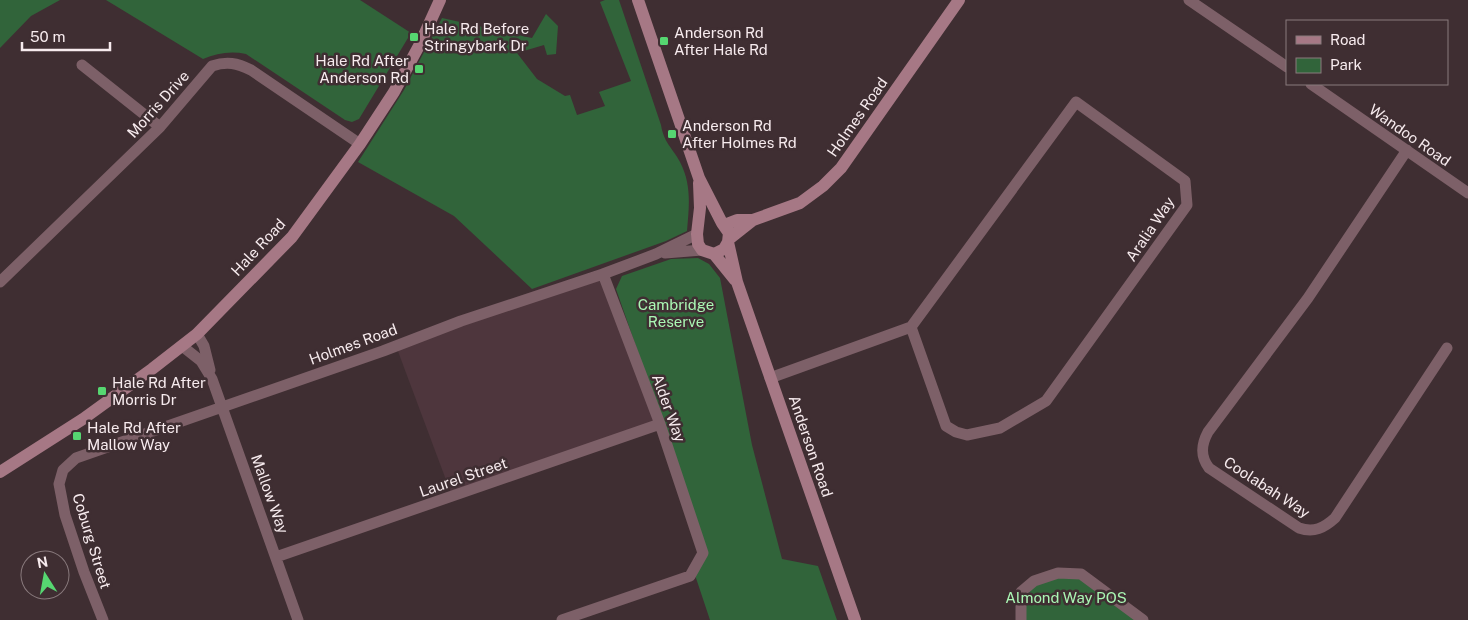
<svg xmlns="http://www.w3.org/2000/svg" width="1468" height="620" font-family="'Public Sans',sans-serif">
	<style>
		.built { fill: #4e363d }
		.green { fill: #31643a }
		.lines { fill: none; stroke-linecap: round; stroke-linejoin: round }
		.street { stroke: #7d6068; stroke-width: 11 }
		.secondary { stroke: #a67885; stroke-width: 12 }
		.poi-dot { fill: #56d671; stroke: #3f2e32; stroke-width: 2 }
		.labels { text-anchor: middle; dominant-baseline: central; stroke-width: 5; stroke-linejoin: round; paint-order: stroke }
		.poi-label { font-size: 15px; fill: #f7ebee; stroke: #3f2e32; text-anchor: start }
		.street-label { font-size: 15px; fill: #f7ebee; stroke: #3f2e32 }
		.park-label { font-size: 15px; fill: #aaf7b4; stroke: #3f2e32 }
	</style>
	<rect width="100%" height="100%" fill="#3f2e32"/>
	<path class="built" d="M603,274l57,150 -208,72 -56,-150z"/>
	<path class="green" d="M0,0h60l-29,16 -31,32z
		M106,0h254l51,33 -52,86 -7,3 -7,-2 -99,-66c-15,-3 -29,-1 -43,5z
		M605,0h14l42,125c3,18 11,22 19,37 12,23 9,45 7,69l-21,10 -134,48 -78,-73 -96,-54 46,-72 38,-72 90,20 14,-24 12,12 -2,28 -9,1 -3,-10 -27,8 20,26 28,17 5,-1 7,20 28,-9 -6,-14 32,-11 -31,-79z
		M698,258l11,6 11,14 32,167 30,114 36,7 19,54h-127l-15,-45 13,-22 -92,-264 6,-13 49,-17z
		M1081,574l60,46h-120v-28l13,-11z"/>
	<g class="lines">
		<path class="street" d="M1189,0l98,67
			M82,65l78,62
			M1311,84l157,109
			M1407,150l-99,148 -100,134c-7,13 -8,24 1,36l90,60c15,5 25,0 36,-10l112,-170
			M665,253l37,-3
			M0,282l160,-155 52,-61c15,-5 25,-3 39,4l109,74
			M197,334l7,12 6,24
			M182,346l19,15 11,18 86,241
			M770,378l141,-51 165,-225 109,79 2,24 -141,196 -46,27 -33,7 -11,-3 -10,-6 -35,-99
			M276,557l384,-133
			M103,620l-19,-48 -19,-57 -6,-31 4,-14 13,-12 307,-107 78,-30 142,-47 53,-20 41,-20
			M562,620l128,-44 13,-23 -43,-129 -57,-150
			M1021,620v-28l13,-11 24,-8 23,1 62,46"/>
		<path class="secondary" d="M638,0l61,178 23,45 7,10 -1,9 9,40 118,338
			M699,183l1,25 -3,26 1,10 4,6 12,4 10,-5 4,-7
			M724,225l13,-5h16l47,-17 23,-17 18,-18 118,-168
			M729,239l24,-19
			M714,254l21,26
			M0,472l83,-53 69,-50 45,-35 95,-97 68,-93 34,-52 26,-48 20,-44"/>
	</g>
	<g class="poi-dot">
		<rect x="409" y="32" width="10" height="10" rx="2.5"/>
		<rect x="659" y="36" width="10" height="10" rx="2.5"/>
		<rect x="414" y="64" width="10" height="10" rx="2.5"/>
		<rect x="667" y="129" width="10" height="10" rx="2.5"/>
		<rect x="97" y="386" width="10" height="10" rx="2.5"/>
		<rect x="72" y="431" width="10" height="10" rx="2.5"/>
	</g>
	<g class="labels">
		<g class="poi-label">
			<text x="424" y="28">Hale Rd Before<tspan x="424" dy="17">Stringybark Dr</tspan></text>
			<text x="674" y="32">Anderson Rd<tspan x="674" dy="17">After Hale Rd</tspan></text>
			<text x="409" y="60" text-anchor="end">Hale Rd After<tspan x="409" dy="17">Anderson Rd</tspan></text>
			<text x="682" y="125">Anderson Rd<tspan x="682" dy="17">After Holmes Rd</tspan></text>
			<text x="112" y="382">Hale Rd After<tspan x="112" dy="17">Morris Dr</tspan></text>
			<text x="87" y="427">Hale Rd After<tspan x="87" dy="17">Mallow Way</tspan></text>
		</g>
		<g class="street-label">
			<text transform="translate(158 104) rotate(-48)">Morris Drive</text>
			<text transform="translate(857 117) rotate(-55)">Holmes Road</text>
			<text transform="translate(1410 135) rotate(35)">Wandoo Road</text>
			<text transform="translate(1150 229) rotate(-56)">Aralia Way</text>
			<text transform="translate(258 247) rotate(-47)">Hale Road</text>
			<text transform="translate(353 344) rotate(-20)">Holmes Road</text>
			<text transform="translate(669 408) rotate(70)">Alder Way</text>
			<text transform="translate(811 446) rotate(71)">Anderson Road</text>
			<text transform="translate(463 477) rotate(-19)">Laurel Street</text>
			<text transform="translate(1267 487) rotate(33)">Coolabah Way</text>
			<text transform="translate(270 494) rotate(70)">Mallow Way</text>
			<text transform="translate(92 541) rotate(73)">Coburg Street</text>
		</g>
		<g class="park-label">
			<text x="676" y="304">Cambridge<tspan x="676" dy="17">Reserve</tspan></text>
			<text x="1066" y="597">Almond Way POS</text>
		</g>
	</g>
	<rect x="1286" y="20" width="162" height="65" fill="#3f2e32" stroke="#897a7d"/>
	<rect x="1296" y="36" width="25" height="8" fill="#a67885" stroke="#897a7d"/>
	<text x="1330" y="45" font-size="15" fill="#f7ebee">Road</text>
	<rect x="1296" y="58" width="25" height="15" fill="#31643a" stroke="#897a7d"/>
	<text x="1330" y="70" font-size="15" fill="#f7ebee">Park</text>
	<g transform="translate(45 575) rotate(349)"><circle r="24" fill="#3f2e32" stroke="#897a7d"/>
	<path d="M0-4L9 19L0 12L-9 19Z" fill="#56d671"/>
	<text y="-8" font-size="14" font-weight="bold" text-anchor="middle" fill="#f7ebee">N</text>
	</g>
	<path d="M22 42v8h88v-8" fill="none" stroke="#f7ebee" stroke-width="2.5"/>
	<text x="30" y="42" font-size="15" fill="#f7ebee" stroke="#3f2e32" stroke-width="4" paint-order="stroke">50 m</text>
</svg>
